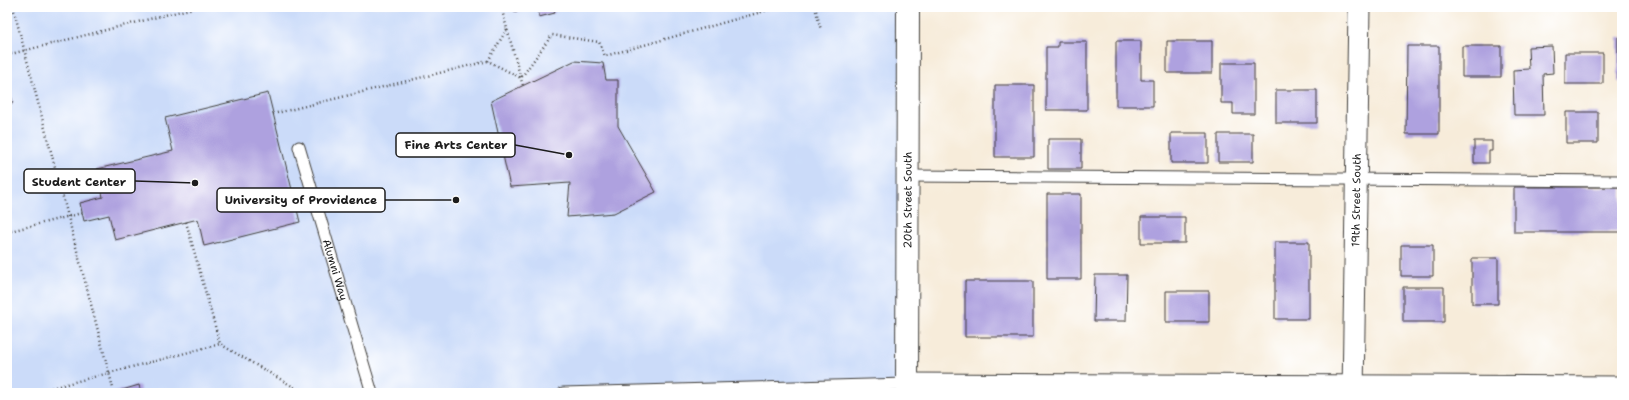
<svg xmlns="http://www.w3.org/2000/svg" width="1629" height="400" font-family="'Shantell Sans',sans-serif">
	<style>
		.built { fill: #cbdbf9 }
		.building { fill: #aea1df }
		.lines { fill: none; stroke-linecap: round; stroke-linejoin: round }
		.lane-casing { stroke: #3d3b38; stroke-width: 13 }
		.street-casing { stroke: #3d3b38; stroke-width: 23 }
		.secondary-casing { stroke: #3d3b38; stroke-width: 24 }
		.path { stroke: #3d3b38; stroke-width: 2.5; stroke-dasharray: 1 3; stroke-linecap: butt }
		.lane { stroke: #fff; stroke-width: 11 }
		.street { stroke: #fff; stroke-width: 21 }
		.secondary { stroke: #fff; stroke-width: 22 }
		.labels { text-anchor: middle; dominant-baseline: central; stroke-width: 3.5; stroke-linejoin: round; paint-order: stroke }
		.street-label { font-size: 11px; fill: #1c1c1c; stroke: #fff }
		.leader { fill: none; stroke: #1c1c1c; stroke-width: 1.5 }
		.callout-dot { fill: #1c1c1c; stroke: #fff; stroke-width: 1.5 }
		.callout { fill: #fff; stroke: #1c1c1c; stroke-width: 1.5 }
		.callout-label { font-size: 12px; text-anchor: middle; font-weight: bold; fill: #1c1c1c }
	</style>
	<rect width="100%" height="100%" fill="#fff"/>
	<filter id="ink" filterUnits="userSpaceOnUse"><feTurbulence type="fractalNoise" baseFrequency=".025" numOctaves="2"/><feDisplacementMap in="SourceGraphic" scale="8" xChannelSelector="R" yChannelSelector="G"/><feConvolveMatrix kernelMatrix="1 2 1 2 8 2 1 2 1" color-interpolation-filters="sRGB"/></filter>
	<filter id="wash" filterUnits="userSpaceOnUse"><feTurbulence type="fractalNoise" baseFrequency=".012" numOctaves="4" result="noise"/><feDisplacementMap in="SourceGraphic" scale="16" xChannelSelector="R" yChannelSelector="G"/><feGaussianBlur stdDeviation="0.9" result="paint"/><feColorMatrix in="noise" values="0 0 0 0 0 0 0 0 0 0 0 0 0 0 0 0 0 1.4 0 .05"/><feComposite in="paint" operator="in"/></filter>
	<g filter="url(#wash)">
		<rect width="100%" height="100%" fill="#f7ecda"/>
		<path class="built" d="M7,7h900l-3,386h-897z"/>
		<g id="blocks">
			<path class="building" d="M514,7h20v1l-19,4z
				M538,7h16l1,6 -16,4z
				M1618,37h4v45h-4z
				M1116,41h25v39h12v26h-37z
				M1167,41h45v32h-45z
				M1058,42h29v68h-41v-63h12z
				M1407,46h32v88h-33z
				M1462,46h39v31h-39z
				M1552,46l1,27 -10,1 1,41h-30l-1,-45 16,-1 -1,-22z
				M1565,53h38v31h-38z
				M574,61l29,2 3,17h12v46l38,66 -42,21 -47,4 3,-34 -60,4 -19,-86z
				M1221,63h33v51h-21v-11h-12z
				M7,80l6,23 -6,2z
				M995,85h39v72h-39z
				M1276,90h41v33h-41z
				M268,93l32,129 -96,24 -6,-27 -83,21 -6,-25 -25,6 -4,-18 23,-6 -6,-28 76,-18 -8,-33z
				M1566,112h32v31h-32z
				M1171,133h37v30h-37z
				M1218,134h35v28h-35z
				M1048,139h33v30h-33z
				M1474,141h18v10h-3v12h-15z
				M1514,187h108v45h-108z
				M1047,194h34v85h-34z
				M1141,217h44v26h-44z
				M1275,242h34v77h-34z
				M1401,245h32v31h-32z
				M1472,258h26v46h-26z
				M1095,275h32l-1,46h-32z
				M965,281h68v56h-68z
				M1403,287h41v35h-41z
				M1166,291h43v31h-43z
				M139,385l2,8h-29z"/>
		</g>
	</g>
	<g filter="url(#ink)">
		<use href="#blocks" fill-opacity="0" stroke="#3d3b38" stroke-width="1"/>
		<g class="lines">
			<defs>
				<g id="lane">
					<path id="s1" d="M299,147l73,246"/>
					<path d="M907,176l715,5"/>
					<path d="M563,393l344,-9"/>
				</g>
				<g id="street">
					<path d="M907,384l715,3"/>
					<path id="s2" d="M1353,393l6,-386"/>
				</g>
				<g id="secondary">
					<path id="s3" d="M907,393l1,-386"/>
				</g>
			</defs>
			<use href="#lane" class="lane-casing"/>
			<use href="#street" class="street-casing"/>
			<use href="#secondary" class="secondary-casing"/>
			<path class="path" d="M13,7l100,381
				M501,7l22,79
				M815,7l6,23
				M7,55l190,-48
				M488,61l19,-32
				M273,114l215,-53 33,17 31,-43 47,7 6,14 174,-49
				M186,222l34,122 84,49
				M7,232l75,-19
				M32,393l188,-49"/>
			<use href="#lane" class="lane"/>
			<use href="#street" class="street"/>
			<use href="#secondary" class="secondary"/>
		</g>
	</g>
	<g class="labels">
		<g class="street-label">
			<text stroke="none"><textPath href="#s3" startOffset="193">20th Street South</textPath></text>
			<text stroke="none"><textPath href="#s2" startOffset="193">19th Street South</textPath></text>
			<text stroke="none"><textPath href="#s1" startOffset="128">Alumni Way</textPath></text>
		</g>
	</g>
	<path class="leader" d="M569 155L515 145M195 183L135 181M456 200L385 200"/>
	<g class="callout-dot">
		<circle cx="569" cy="155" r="4"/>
		<circle cx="195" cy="183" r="4"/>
		<circle cx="456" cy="200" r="4"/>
	</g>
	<g class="callout">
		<rect x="396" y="133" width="119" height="24" rx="4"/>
		<rect x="24" y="169" width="111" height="24" rx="4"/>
		<rect x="217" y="188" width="168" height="24" rx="4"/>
	</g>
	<g class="callout-label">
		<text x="456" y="149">Fine Arts Center</text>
		<text x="79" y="186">Student Center</text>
		<text x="301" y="204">University of Providence</text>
	</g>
	<rect width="1629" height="400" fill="none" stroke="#fff" stroke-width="24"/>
</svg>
